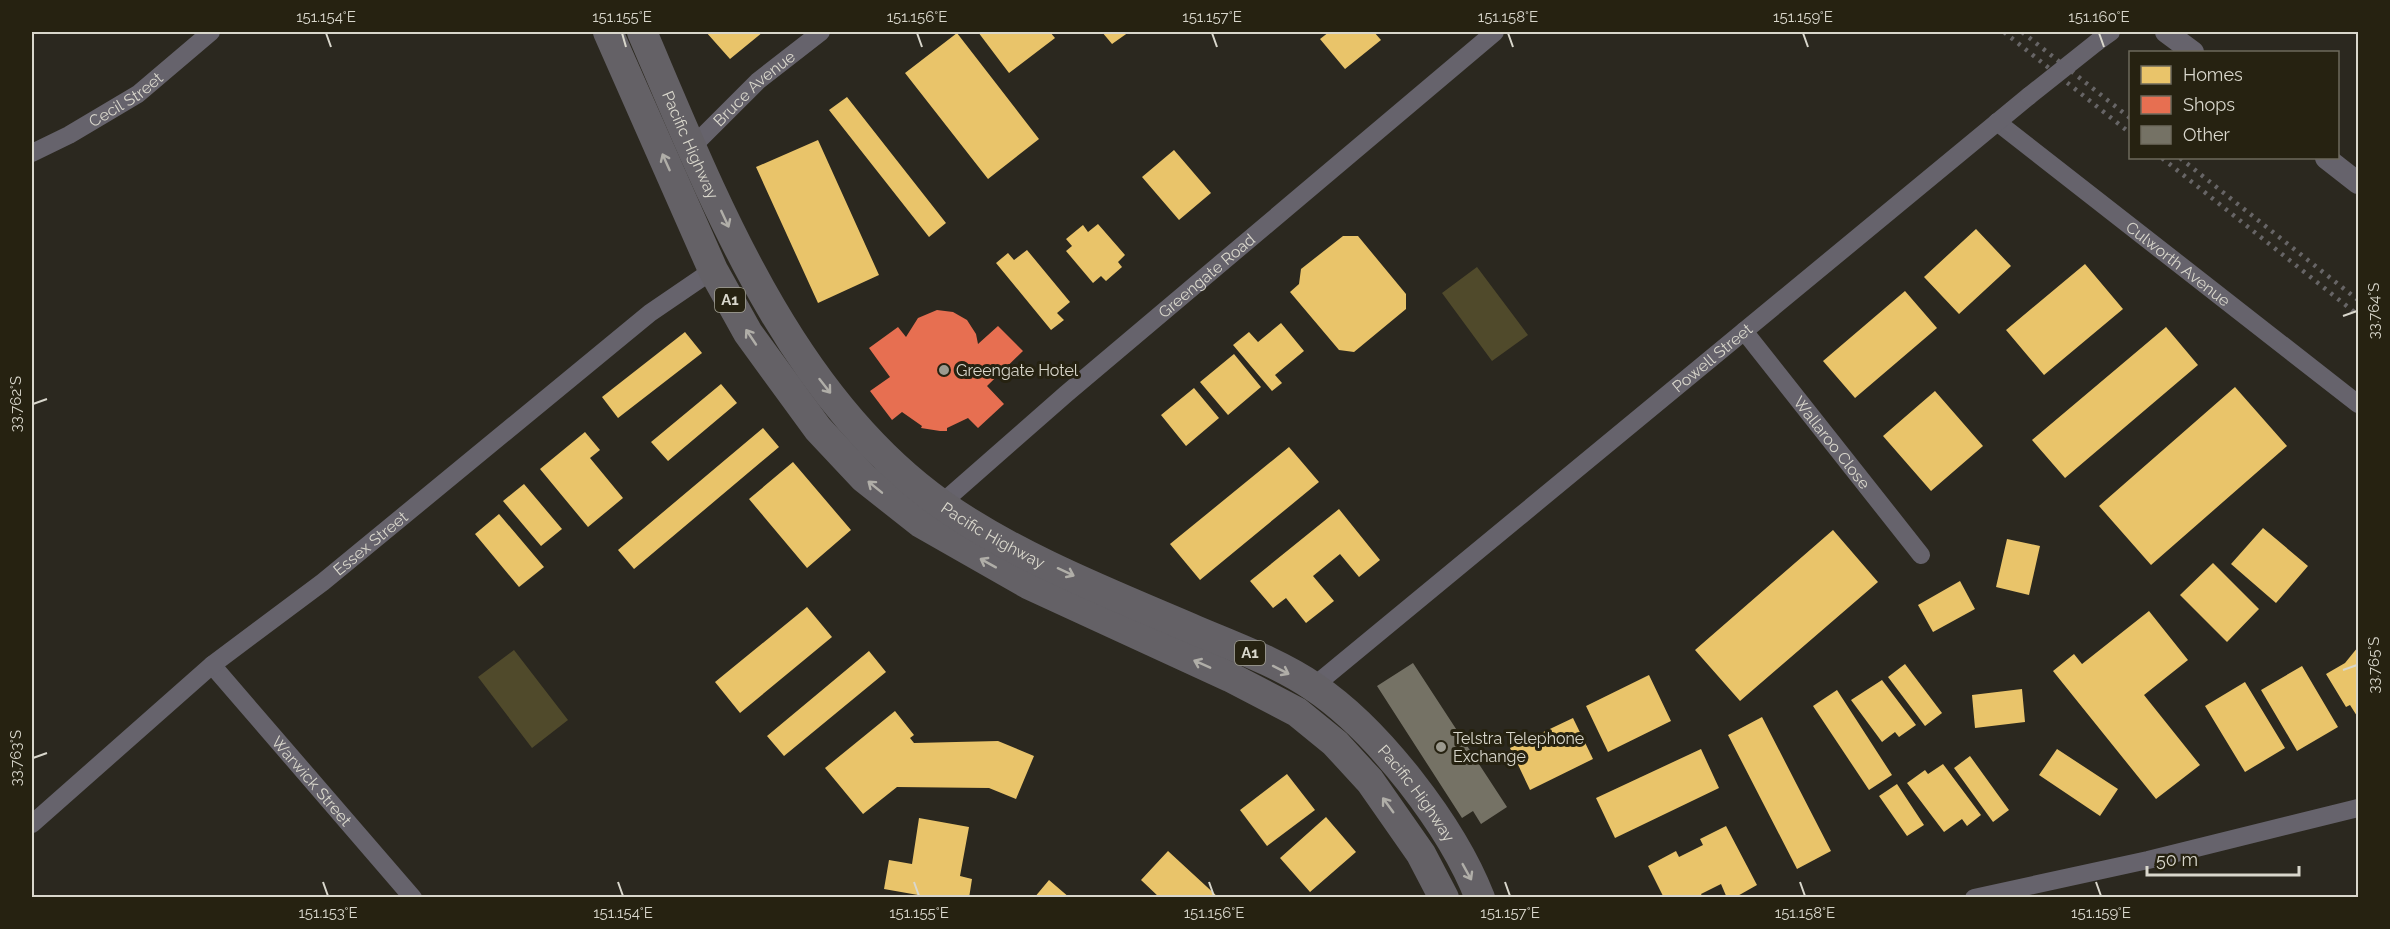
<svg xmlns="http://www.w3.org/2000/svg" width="2390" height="929" font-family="Raleway,sans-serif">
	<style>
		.green { fill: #504a2b }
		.homes { fill: #e9c46a }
		.shops { fill: #e76f51 }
		.building { fill: #757265 }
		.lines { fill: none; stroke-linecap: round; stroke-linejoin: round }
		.minor { stroke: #66636c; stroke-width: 18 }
		.tertiary { stroke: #66636c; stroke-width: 22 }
		.trunk { stroke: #646166; stroke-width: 30 }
		.rail { stroke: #676566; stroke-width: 4.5; stroke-dasharray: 3 6; stroke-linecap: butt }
		.minor-bridge { stroke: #66636c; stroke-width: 18 }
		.oneway { stroke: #b0aea8 }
		.ticks { fill: none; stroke: #d9d7cc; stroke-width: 2 }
		.poi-dot { fill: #9c9a8f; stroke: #262211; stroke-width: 2 }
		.labels { text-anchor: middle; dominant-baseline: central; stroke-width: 6; stroke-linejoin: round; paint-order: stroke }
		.shield { fill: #262211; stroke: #a3a194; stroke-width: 1.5 }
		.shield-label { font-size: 15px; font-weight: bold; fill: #d9d7cc }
		.street-label { font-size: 16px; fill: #d9d7cc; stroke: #262211 }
		.poi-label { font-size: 16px; fill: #d9d7cc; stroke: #262211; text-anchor: start }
		.neatline { fill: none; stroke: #d9d7cc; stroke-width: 2 }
		.ticks-label { font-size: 15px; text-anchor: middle; fill: #d9d7cc }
	</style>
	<rect width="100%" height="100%" fill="#2b281f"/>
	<path class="green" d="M1477,267l51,68 -36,26 -50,-68z
		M514,650l54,70 -36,28 -54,-71z"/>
	<path class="homes" d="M706,32h57l-33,27z
		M978,32h72l5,6 -46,35z
		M1102,32h27l-17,12z
		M1329,32h45l7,8 -36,29 -25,-30z
		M957,33l82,106 -51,40 -83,-106z
		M847,97l99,126 -17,14 -100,-127z
		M818,140l61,135 -61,28 -62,-136z
		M1174,150l37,43 -32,27 -37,-43z
		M1098,224l27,31 -7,7 4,5 -16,14 -5,-5 -8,7 -27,-32 6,-5 -6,-7 17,-14 5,7z
		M1976,229l35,37 -52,48 -35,-37z
		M1343,236h15l48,58v15l-52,43 -15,-2 -49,-58 9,-8 2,-15z
		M1027,250l43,52 -13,11 7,7 -13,10 -55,-67 12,-10 6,7z
		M2085,264l38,45 -79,66 -38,-45z
		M1905,291l32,37 -82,70 -32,-37z
		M1281,323l23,28 -29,24 7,8 -10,8 -39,-46 16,-13 9,10z
		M2166,327l32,38 -133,113 -33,-38z
		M685,332l17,21 -84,65 -16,-21z
		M1234,354l27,33 -33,28 -28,-33z
		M721,384l16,19 -69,58 -17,-19z
		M2235,387l52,59 -136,119 -52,-59z
		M1194,388l25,30 -33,28 -25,-31z
		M1935,391l48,55 -52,45 -48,-55z
		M763,428l16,19 -145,122 -16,-19z
		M585,432l15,18 -10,8 33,40 -35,29 -48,-58z
		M1289,447l30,35 -119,98 -30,-36z
		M793,462l58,68 -44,38 -58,-69z
		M524,484l38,45 -21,17 -38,-45z
		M1339,509l41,51 -21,17 -19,-23 -27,22 21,25 -28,22 -20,-25 -13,10 -23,-27z
		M499,514l45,53 -25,20 -44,-53z
		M2263,528l45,38 -32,37 -45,-39z
		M1833,530l45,52 -138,119 -45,-51z
		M2007,539l33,7 -11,49 -33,-8z
		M2213,563l46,46 -32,33 -47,-47z
		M1960,581l15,28 -42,23 -15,-27z
		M807,607l25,30 -92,76 -25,-31z
		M2149,611l39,49 -44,35 56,70 -44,34 -103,-128 21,-17 8,10z
		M2358,647v68l-1,1 -7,-11 -4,2 -20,-33 19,-11z
		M869,651l17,21 -102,84 -17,-20z
		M1905,664l37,49 -17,13 -37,-49z
		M2302,666l36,61 -41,24 -36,-61z
		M1649,675l22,46 -63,31 -22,-46z
		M1882,680l34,45 -17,12 -4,-5 -13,10 -31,-42z
		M2245,682l40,66 -40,24 -40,-66z
		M2022,689l3,33 -50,6 -3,-33z
		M1837,690l55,85 -23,15 -56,-84z
		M895,711l19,24 -4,3 4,5 84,-2 36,15 -18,43 -27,-11 -92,-1 -34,27 -38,-46z
		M1762,717l69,134 -34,18 -69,-134z
		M1573,718l20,41 -63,31 -20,-42z
		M1701,749l18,39 -104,50 -19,-40z
		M2057,749l61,40 -18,27 -61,-41z
		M1970,756l39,54 -16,12 -39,-54z
		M1943,764l38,51 -14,11 -5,-7 -18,13 -37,-49 18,-13 3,4z
		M1287,774l28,36 -48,36 -27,-36z
		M1897,784l27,41 -17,11 -28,-40z
		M1326,817l30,35 -46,40 -30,-34z
		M919,818l50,9 -9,49 12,3 -3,19h-34l-51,-9 5,-29 23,4z
		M1726,826l31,59 -23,13h-7l-6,-14 -20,10 2,4h-39l-16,-32 28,-15 3,6 24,-12 -3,-6z
		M1168,851l51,47h-59l-19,-18z
		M1049,880l21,18h-36z"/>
	<path class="shops" d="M937,310l16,2 14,8 9,14 2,10 20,-18 25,25 -36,35 17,18 -26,24 -10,-10 -21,10v3h-7l-19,-3 1,-2 -20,-14 -10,8 -22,-29 20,-14 -21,-29 29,-21 8,10 12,-19z"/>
	<path class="building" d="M1413,663l94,144 -26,17 -8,-13 -11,7 -85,-132z"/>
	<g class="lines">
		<g class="minor">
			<path d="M2097,42l14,-10"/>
			<path id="s1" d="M1997,122l361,282"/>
			<path id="s2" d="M691,148l67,-67 63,-49"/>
			<path id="s3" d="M32,153l37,-18 69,-41 73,-62"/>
			<path id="s4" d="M1744,331l177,224"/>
			<path id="s5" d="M935,509l131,-115 429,-362"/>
			<path id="s6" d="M212,665l201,233"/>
			<path id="s7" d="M1314,686l715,-590"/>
			<path id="s8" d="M32,824l180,-159 111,-83 327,-269 63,-43"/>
			<path d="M1974,898l174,-38 210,-52"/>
		</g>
		<path class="tertiary" d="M2166,32l27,20
			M2326,158l32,25"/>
		<g class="trunk">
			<path d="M608,32l105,238 35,63 70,96 46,49 57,45 107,61 202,93 67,35 38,31 35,38 51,73 23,44"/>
			<path id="s9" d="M642,32c71,166 146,363 299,472 75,53 170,90 254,126 40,17 84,33 119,57 64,43 138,139 166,211"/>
		</g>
		<path class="rail" d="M2004,32l126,101
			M2022,32l108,86
			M2162,158l196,157
			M2180,158l178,142"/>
		<path class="minor-bridge" d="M2029,96l68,-54"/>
	</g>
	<defs><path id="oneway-shaft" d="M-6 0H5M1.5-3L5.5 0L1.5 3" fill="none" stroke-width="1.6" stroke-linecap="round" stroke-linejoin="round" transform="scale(1.5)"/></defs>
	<g class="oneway">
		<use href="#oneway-shaft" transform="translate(666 162) rotate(-114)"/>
		<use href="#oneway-shaft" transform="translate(725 219) rotate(65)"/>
		<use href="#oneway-shaft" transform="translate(751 337) rotate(-124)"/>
		<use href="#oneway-shaft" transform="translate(825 386) rotate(52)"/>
		<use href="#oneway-shaft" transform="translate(875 487) rotate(-141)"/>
		<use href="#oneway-shaft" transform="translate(988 563) rotate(-151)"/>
		<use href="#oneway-shaft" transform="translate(1066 572) rotate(25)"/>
		<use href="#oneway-shaft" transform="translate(1202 664) rotate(-156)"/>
		<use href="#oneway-shaft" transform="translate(1281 670) rotate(27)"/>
		<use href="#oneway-shaft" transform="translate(1388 805) rotate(-126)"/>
		<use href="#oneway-shaft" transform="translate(1467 872) rotate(61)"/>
	</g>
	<path class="ticks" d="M326,33l5,14M622,33l4,14M917,33l5,14M1212,33l5,14M1508,33l5,14M1803,33l5,14M2099,33l5,14M2343,316l14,-5M33,404l14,-5M2343,670l14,-5M33,758l14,-5M323,882l5,14M618,882l5,14M914,882l5,14M1209,882l5,14M1505,882l5,14M1800,882l5,14M2096,882l5,14"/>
	<g class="poi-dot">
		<circle cx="944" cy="370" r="6"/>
		<circle cx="1441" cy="747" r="6"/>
	</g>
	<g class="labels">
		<g class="shield">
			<rect x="715" y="288" width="30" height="24" rx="4.5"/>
			<rect x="1235" y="641" width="30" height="24" rx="4.5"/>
		</g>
		<g class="shield-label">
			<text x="730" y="300">A1</text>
			<text x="1250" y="653">A1</text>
		</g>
		<g class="street-label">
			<text stroke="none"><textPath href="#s2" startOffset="87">Bruce Avenue</textPath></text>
			<text stroke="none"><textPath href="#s3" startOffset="108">Cecil Street</textPath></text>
			<text stroke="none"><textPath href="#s9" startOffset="123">Pacific Highway</textPath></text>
			<text stroke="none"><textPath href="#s1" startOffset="230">Culworth Avenue</textPath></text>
			<text stroke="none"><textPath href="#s5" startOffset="358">Greengate Road</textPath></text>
			<text stroke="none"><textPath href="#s7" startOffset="516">Powell Street</textPath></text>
			<text stroke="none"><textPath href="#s4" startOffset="142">Wallaroo Close</textPath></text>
			<text stroke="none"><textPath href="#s9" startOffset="627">Pacific Highway</textPath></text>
			<text stroke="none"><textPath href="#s8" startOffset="440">Essex Street</textPath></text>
			<text stroke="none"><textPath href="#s6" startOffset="153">Warwick Street</textPath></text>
			<text stroke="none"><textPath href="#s9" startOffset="1131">Pacific Highway</textPath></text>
		</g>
		<g class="poi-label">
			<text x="956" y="370">Greengate Hotel</text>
			<text x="1453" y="738">Telstra Telephone<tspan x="1453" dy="18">Exchange</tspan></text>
		</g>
	</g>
	<rect width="2390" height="929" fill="none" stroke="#262211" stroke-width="66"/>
	<rect x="2129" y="51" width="210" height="108" fill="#262211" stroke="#6e6a5c" stroke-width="1.5"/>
	<rect x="2141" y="66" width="30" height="18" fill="#e9c46a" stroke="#6e6a5c" stroke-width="1.5"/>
	<text x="2183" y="81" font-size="18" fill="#d9d7cc">Homes</text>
	<rect x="2141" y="96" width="30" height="18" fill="#e76f51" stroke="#6e6a5c" stroke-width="1.5"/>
	<text x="2183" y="111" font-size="18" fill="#d9d7cc">Shops</text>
	<rect x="2141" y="126" width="30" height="18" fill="#757265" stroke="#6e6a5c" stroke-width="1.5"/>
	<text x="2183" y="141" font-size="18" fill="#d9d7cc">Other</text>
	<path d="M2147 866v9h152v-9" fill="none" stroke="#d9d7cc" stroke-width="3"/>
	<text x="2156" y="866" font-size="18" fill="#d9d7cc" stroke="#262211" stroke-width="4.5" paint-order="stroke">50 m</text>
	<rect x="33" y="33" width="2324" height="863" class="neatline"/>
	<g class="ticks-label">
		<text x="326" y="22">151.154°E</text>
		<text x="622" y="22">151.155°E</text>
		<text x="917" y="22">151.156°E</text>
		<text x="1212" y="22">151.157°E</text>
		<text x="1508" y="22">151.158°E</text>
		<text x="1803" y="22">151.159°E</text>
		<text x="2099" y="22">151.160°E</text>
		<text transform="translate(2374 311) rotate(-90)" y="5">33.764°S</text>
		<text transform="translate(16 404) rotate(-90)" y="5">33.762°S</text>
		<text transform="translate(2374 665) rotate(-90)" y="5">33.765°S</text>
		<text transform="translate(16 758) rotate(-90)" y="5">33.763°S</text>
		<text x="328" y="918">151.153°E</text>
		<text x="623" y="918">151.154°E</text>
		<text x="919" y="918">151.155°E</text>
		<text x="1214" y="918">151.156°E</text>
		<text x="1510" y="918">151.157°E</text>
		<text x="1805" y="918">151.158°E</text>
		<text x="2101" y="918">151.159°E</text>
	</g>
</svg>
